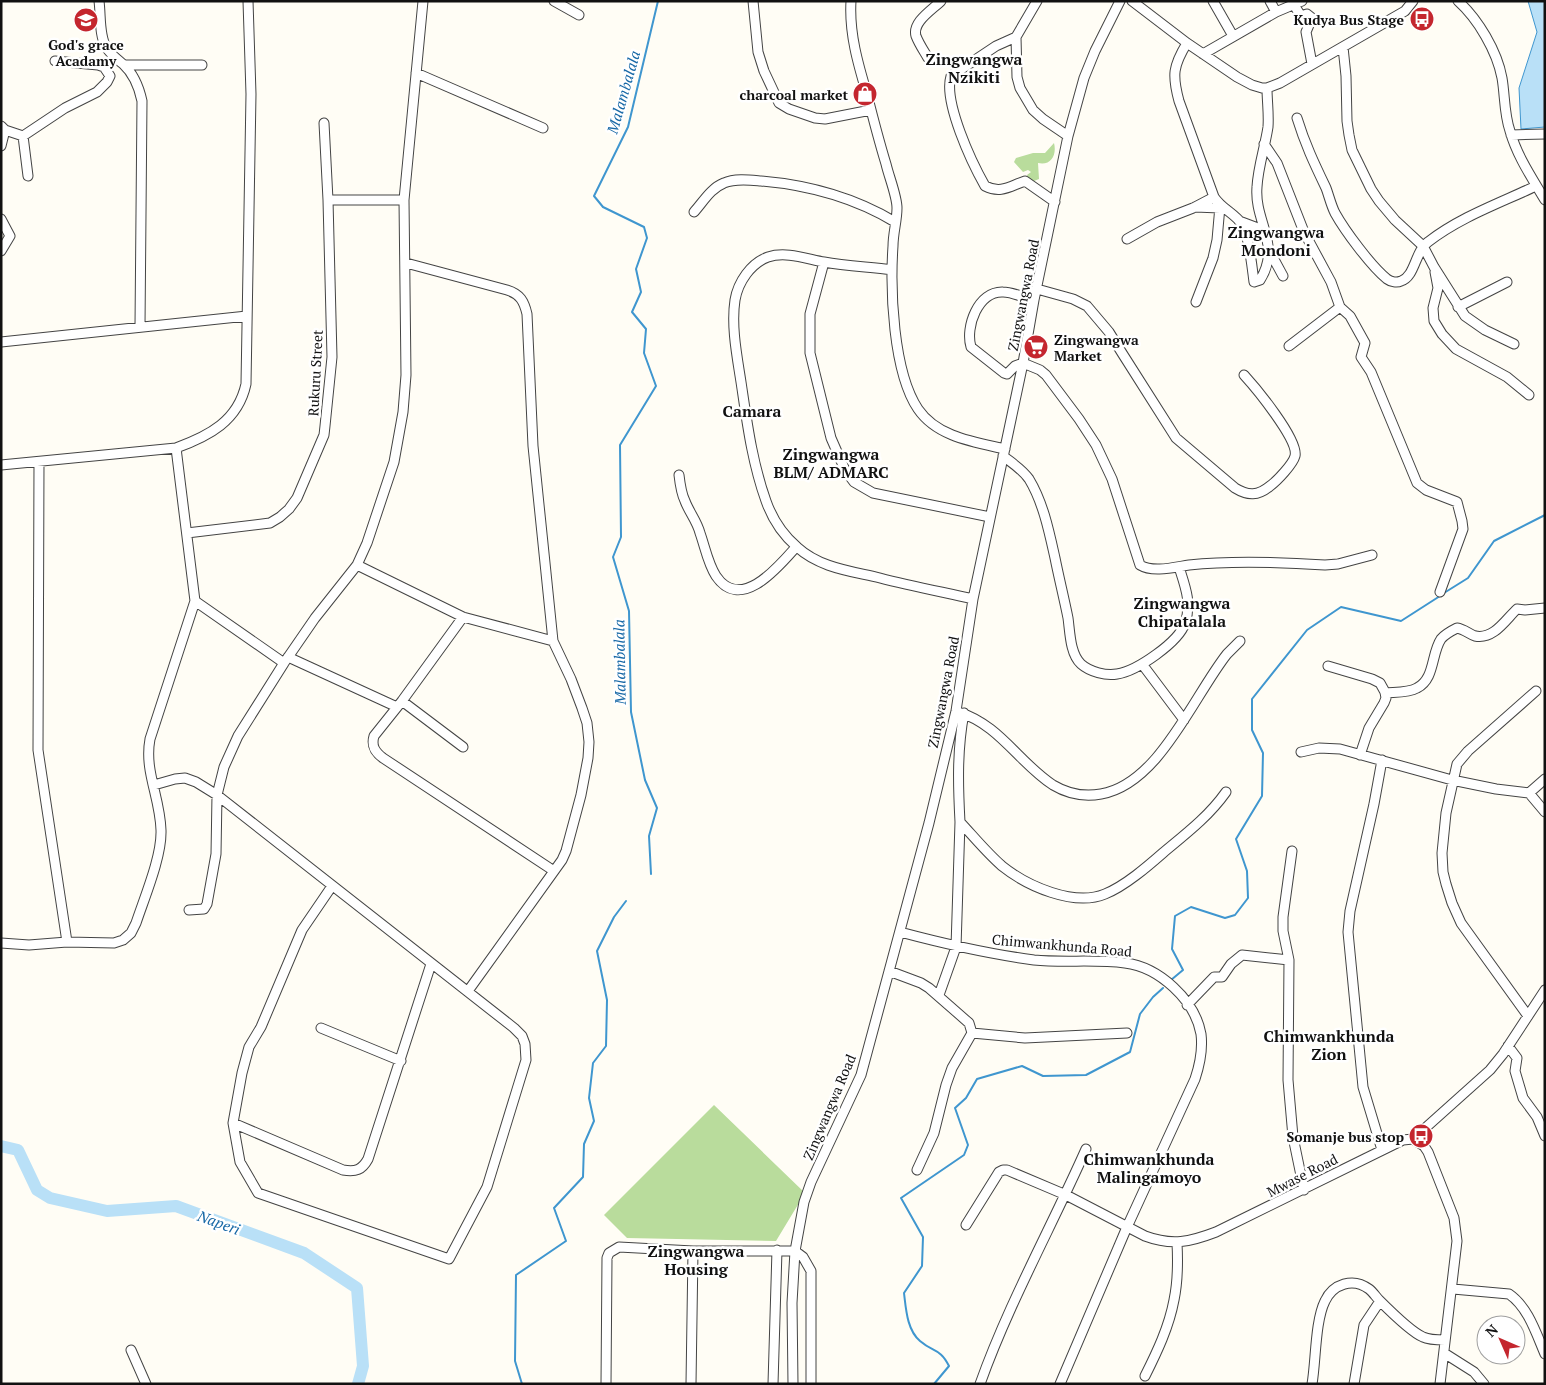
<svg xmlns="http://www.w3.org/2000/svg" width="1546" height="1385" font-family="'PT Serif',serif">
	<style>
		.forest { fill: #b9dc9c }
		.water { fill: #b9e0f7; stroke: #3f96cf }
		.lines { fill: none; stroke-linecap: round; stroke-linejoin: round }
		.stream { stroke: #3f96cf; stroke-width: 2 }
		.river { stroke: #b9e0f7; stroke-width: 12 }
		.minor-casing { stroke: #444; stroke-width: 11 }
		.minor { stroke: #fff; stroke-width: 9 }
		.labels { text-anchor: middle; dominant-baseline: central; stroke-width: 5; stroke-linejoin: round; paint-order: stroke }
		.poi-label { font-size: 14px; font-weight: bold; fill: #111; stroke: #fff; text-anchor: end }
		.street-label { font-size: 14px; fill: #111; stroke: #fff }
		.water-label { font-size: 15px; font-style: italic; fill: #1768a6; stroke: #fff }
		.quarter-label { font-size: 16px; font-weight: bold; fill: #111; stroke: #fff }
	</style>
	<rect width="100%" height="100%" fill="#fffdf5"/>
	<path class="forest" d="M1054,143c3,12 -3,23 -16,20l1,16 -5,2 -6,-1 -1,-5 4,-3 -3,-2 -5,2 -9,-10 2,-4 17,-5h12z
		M714,1105l91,88 -29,48 -149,-3 -23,-23z"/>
	<path class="water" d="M1528,1h17v126l-24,2 -2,-41 18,-56z"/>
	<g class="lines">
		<path class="stream" d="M1444,593l24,-15 26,-37 51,-26
			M651,874l-2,-38 8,-28 -12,-28 -14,-68 -2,-101 -16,-54 8,-20 -1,-92 36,-59 -12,-33 2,-24 -14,-17 9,-20 -5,-23 11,-31 -3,-11 -41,-20 -9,-11 34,-69 30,-126
			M1171,980l12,-10 -11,-21 3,-33 16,-9 34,11 10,-3 13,-17 -1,-27 -11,-32 26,-43 1,-43 -11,-23v-31l55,-69 34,-23 60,14 39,-25
			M522,1384l-7,-23 1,-86 50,-34 -12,-33 29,-31 1,-33 10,-23 -5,-23 4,-35 13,-17 1,-46 -10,-49 17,-34 12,-16
			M934,1384l15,-18c-9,-18 -15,-13 -29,-25 -13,-11 -14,-32 -16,-48l18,-27 1,-29 -22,-39 63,-43 4,-10 -13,-37 11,-10 11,-19 45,-13 21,10 43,-1 44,-23 10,-38 13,-17 10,-9"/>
		<path class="river" d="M1,1146l17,4 19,40 13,8 57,13 69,-5 128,47 53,35 6,78 -5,18"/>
		<defs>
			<path id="minor" d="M99,1c2,15 0,34 7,46 4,7 11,12 17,17 11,10 16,23 19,37l-2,225
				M554,1l25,14
				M753,1l5,51 6,19 15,32 10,6 26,9 10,1 46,-9
				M851,1c-2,32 7,63 16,93 6,24 12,47 19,70 3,13 11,32 11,44 0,13 -4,25 -4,38 -3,44 0,126 25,163 19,28 56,33 87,40
				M1037,1l-21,36 1,40 3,11 13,22 10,9 25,17
				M1132,1l55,42 50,34 15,8 10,3h5l13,-5 125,-72 8,-10
				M1213,1l20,35
				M1270,1l6,11
				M1458,1c20,18 39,50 44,77 3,17 2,36 8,53 7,25 22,47 35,69
				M1294,5l7,11 6,-2 5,4 -6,14 6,32
				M1016,37l-20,9 -45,30c-8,26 21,87 34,110 16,8 25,0 40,-5l30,21
				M1187,43c-14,23 -15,32 -8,58l35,96c8,12 20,16 28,27 7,11 10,43 12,58l6,-2c22,-35 -6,-58 -3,-93 1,-20 8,-40 11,-60 1,-13 -1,-26 -1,-39
				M1343,47l3,29 1,45 2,14 3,15 19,39 8,12 16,19 28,26 11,21 31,49 20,14 29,14
				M1203,54l73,-42 26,-11
				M928,58c-4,-7 -9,-14 -12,-22 -4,-14 16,-26 25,-35
				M125,65h77
				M416,73l127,55
				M1297,118c8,26 17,45 29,70 3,8 5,17 9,25 10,18 36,53 52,66 4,3 10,4 14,2 14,-4 14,-30 27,-39 32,-25 72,-39 108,-56
				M1,126l4,4 18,6
				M1511,135l34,-1
				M1264,144l13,19 27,69 27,50 9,25 10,9 15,27 -4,14 10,15 46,111 9,7 31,12 5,19 1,8 -23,63
				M1,146l4,-16
				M28,176l-5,-40 42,-28 32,-16 10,-10 3,-6 -6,-9 -6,-2 -43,-4
				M328,200h76
				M1195,207l25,1
				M694,212c9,-10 17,-24 30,-29 11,-5 26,-3 37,-2 47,4 94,17 134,41
				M1,219l9,17 -9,15
				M1239,221l24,9
				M1127,239l30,-17 36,-14 21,-11
				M1270,252l13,24
				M824,262l-14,52v39l21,85 14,32 9,12 19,11 117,24
				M406,263l101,27c13,4 17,11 20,24l6,132 20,195 18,38 11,29 5,15 2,19 -1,16 -7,37 -15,56 -4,9 -94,131
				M892,270c-23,-3 -46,-4 -68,-8 -17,-3 -38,-11 -56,-5 -17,6 -30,25 -33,43 -4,26 2,56 6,82 6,40 11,80 25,119 6,17 17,34 31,46 23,21 54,24 83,31 31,8 62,14 93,21
				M1435,272l3,16 -5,20 1,13 8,13 14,15 51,28 22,18
				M1037,289l36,10 14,7 22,26 13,21 54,85 59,50c13,8 23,8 35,-2 7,-5 23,-22 25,-30 4,-16 -40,-69 -51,-81
				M1034,300c-10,-2 -21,-8 -31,-8 -25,-1 -38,35 -32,55l33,26 3,1 8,-8 8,-3 17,7 6,5 33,44 17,26 16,34 28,86c13,8 35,2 49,0 45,-5 91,-3 136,0l13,-1 34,-9
				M1196,302l17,-44 4,-18 3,-34
				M1458,307l49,-25
				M1,342l246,-26
				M1289,346l51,-39
				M1003,456c9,7 19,13 26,23 14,23 20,52 26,79 4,20 9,40 13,60 2,14 2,36 13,46 9,8 25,12 36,10 20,-3 62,-32 68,-51 7,-20 0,-37 -6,-56
				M39,462l-1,288 29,192
				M1,465l175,-17c33,-12 62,-27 70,-64l5,-290 -3,-93
				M679,475c1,9 2,18 6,26 4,11 12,20 15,32 5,14 8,31 16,43 25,37 63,-10 80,-29
				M187,533l83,-10 10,-6 9,-8 8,-11 27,-63 1,-9 7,-69 -4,-157 -4,-77
				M357,565l106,52 90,24
				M195,601l89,62
				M463,617l-61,84 -28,35c-3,10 1,16 9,22l171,113
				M288,657l109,50
				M1142,664l42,56
				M1328,666l44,13 8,4 5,9 1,6 -2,5 -15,25 -9,27
				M1385,693c10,-1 23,0 32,-5 18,-9 14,-34 24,-49 4,-5 10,-8 16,-11 7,1 12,6 18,8 19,4 31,-17 42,-27l8,1 20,-2
				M402,701l61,46
				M958,712c41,12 61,51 95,73 15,9 31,12 48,9 58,-10 92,-97 126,-140 4,-4 9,-9 13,-13
				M964,713c-7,37 -6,72 -4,109 14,15 27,31 42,44 25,20 72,41 103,28 20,-8 43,-28 59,-42 23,-19 45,-36 62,-60
				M1301,752l18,-4 21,1 112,31 44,9 33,4 16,19
				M1382,760l-8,44 -24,107 -2,21 15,155 19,63
				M154,785l21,-6 10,-1 11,4 21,13 297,233 8,8 3,8 1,16 -39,127 -38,72 -191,-66 -18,-31 -7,-39 9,-50 7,-26 12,-20 41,-97 30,-44
				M1529,793l16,-14
				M1292,851l-9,66v14l6,29 -1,120 5,57 11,53
				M189,910l15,-1 3,-5 9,-50 1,-59 7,-28 14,-31 46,-73 31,-45 42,-53 10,-22 27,-81 9,-50 3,-37 -2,-175 19,-199
				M900,932c45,12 89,22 134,28 30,3 61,-1 91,3 34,4 70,37 76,71 2,16 -1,30 -6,45l-68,148 -67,157
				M1,943l28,2 38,-3 47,1 9,-3 8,-7 5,-10c9,-27 26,-67 25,-93 -1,-33 -17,-59 -11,-91l45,-138 -19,-153
				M889,971l32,12 8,5 40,35 3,10 -20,35 -6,17 -12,48 -17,37
				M939,995l17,-48 4,-125
				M1187,1005l27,-28h8l9,-13 11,-9 47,5
				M1528,1016l-67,-93 -9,-20 -6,-19 -3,-12 -1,-19 4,-40 11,-49 11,-13 68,-60
				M321,1028l80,33
				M972,1033l53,5 102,-5
				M1508,1046l9,12 -2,13 8,27 14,19 8,19
				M233,1123l110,47c13,2 19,0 25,-11l63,-195
				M1413,1139l11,7 4,6 26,66 3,23 -17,143
				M966,1225l33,-53 4,-2h4l59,25 79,41c27,10 45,6 71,-4l187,-92 10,-1 77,-69 13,-16 42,-64
				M1453,1289l56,5c19,13 27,39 36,60
				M131,1350l15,34
				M1444,1353l30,19 10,12
				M1145,1376c12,-24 24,-49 29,-76 4,-19 4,-38 3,-57
				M606,1384l1,-126 2,-5 10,-6 74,4h102l8,6 8,14v113
				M691,1384l2,-133
				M773,1384l4,-134
				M793,1384l-1,-81 3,-52 9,-49 7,-20 50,-107 68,-252 27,-112 17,-112 50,-236 11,-63 34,-164 16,-58 11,-27 25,-50
				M980,1384c29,-81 71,-156 106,-235
				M1312,1384c4,-23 3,-63 13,-83 8,-17 28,-24 44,-12 4,3 7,8 10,11 10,10 32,32 44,37 6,3 15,3 22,3
				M1354,1384l10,-59 16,-24"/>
		</defs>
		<use href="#minor" class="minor-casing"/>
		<use href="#minor" class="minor"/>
	</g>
	<defs>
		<symbol id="bus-disc" viewBox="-11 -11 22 22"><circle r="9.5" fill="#c4262e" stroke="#fff"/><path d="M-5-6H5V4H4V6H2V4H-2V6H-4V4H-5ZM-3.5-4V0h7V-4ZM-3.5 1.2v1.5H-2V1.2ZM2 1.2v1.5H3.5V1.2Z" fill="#fff"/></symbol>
		<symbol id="school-disc" viewBox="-11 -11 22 22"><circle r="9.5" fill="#c4262e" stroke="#fff"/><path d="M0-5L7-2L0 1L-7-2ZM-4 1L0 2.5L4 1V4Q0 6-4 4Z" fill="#fff"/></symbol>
		<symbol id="shop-disc" viewBox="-11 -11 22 22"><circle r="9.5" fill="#c4262e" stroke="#fff"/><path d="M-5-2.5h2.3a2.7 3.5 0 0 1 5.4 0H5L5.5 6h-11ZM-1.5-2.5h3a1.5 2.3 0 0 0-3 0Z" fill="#fff"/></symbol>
		<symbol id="supermarket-disc" viewBox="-11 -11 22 22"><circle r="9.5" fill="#c4262e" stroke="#fff"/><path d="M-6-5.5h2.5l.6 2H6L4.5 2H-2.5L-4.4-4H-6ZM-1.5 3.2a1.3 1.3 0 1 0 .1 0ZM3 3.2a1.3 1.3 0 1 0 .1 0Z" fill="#fff"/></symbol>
	</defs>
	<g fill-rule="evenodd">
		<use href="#bus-disc" x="1408" y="5" width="28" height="28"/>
		<use href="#school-disc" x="72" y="6" width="28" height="28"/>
		<use href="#shop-disc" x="851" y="80" width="28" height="28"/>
		<use href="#supermarket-disc" x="1022" y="333" width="28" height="28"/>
		<use href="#bus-disc" x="1407" y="1122" width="28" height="28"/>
	</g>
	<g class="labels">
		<g class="poi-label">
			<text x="1404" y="19">Kudya Bus Stage</text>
			<text x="86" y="44" text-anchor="middle">God's grace<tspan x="86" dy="16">Acadamy</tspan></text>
			<text x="848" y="94">charcoal market</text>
			<text x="1054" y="339" text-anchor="start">Zingwangwa<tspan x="1054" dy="16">Market</tspan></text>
			<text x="1404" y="1136">Somanje bus stop</text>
		</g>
		<g class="street-label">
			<text transform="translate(1023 295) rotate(-79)">Zingwangwa Road</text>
			<text transform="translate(315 373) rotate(-87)">Rukuru Street</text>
			<text transform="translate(943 692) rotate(-79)">Zingwangwa Road</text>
			<text transform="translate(1062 945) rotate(5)">Chimwankhunda Road</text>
			<text transform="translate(829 1107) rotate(-67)">Zingwangwa Road</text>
			<text transform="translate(1302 1175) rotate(-27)">Mwase Road</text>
		</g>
		<g class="water-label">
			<text transform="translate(623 92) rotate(-74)">Malambalala</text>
			<text transform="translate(619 662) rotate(-91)">Malambalala</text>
			<text transform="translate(219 1222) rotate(20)">Naperi</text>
		</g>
		<g class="quarter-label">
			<text x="974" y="59">Zingwangwa<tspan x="974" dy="18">Nzikiti</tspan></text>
			<text x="1276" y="232">Zingwangwa<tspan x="1276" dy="18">Mondoni</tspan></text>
			<text x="752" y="411">Camara</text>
			<text x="831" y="454">Zingwangwa<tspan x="831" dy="18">BLM/ ADMARC</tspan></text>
			<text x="1182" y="603">Zingwangwa<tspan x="1182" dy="18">Chipatalala</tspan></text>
			<text x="1329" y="1036">Chimwankhunda<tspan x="1329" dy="18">Zion</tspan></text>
			<text x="1149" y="1159">Chimwankhunda<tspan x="1149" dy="18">Malingamoyo</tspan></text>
			<text x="696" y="1251">Zingwangwa<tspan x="696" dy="18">Housing</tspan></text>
		</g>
	</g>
	<rect width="1546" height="1385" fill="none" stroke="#111111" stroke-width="5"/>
	<g transform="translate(1501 1340) rotate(315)"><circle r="24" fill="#ffffff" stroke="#a0a0a0"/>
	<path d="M0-4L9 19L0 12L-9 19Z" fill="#c4262e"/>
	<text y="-8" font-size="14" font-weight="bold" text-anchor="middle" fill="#111111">N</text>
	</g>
</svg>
